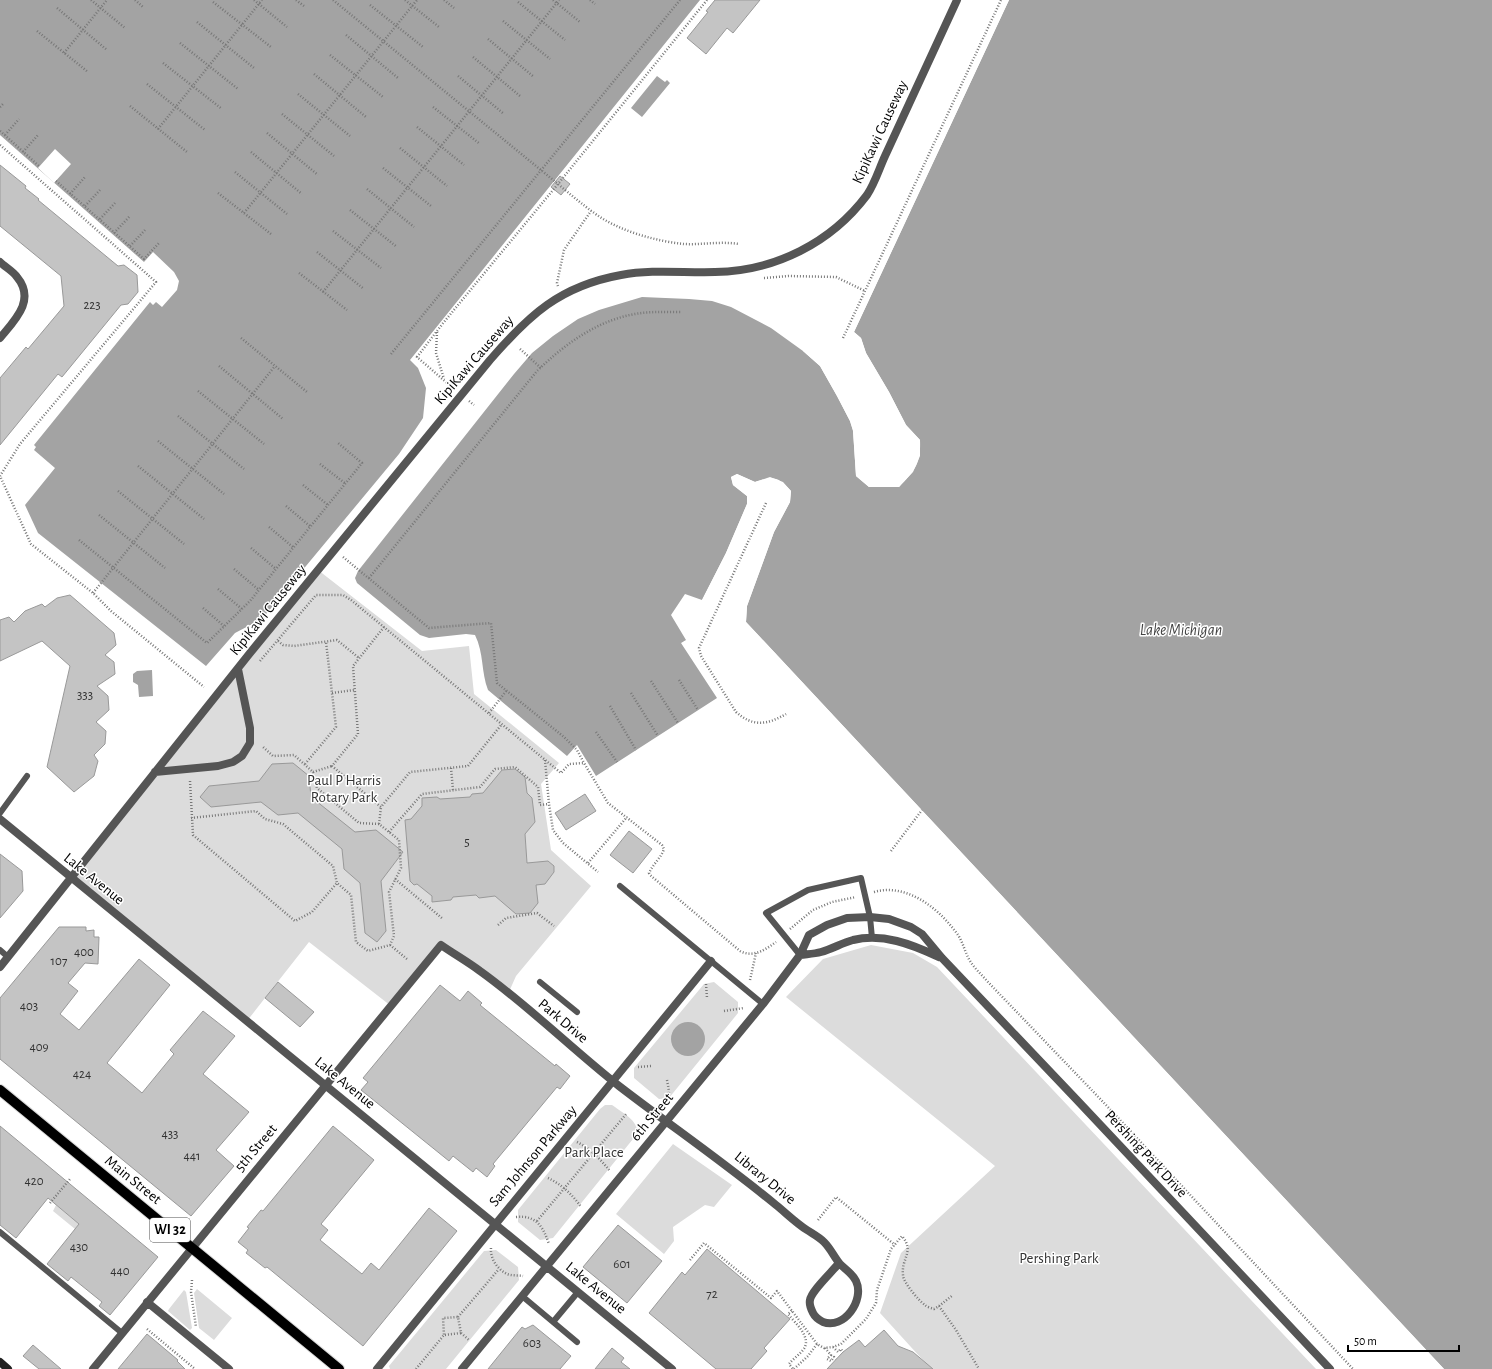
<svg xmlns="http://www.w3.org/2000/svg" width="1492" height="1369" font-family="'Alegreya Sans',sans-serif">
	<style>
		.green { fill: #dcdcdc }
		.water { fill: #a3a3a3 }
		.pier { fill: #fff }
		.building { fill: #c4c4c4; stroke: #999 }
		.lines { fill: none; stroke-linecap: round; stroke-linejoin: round }
		.primary-casing { stroke: #dbdbdb; stroke-width: 12 }
		.path { stroke: #777; stroke-width: 2.5; stroke-dasharray: 1 2; stroke-linecap: butt }
		.lane { stroke: #555; stroke-width: 6 }
		.street { stroke: #555; stroke-width: 8 }
		.secondary { stroke: #222; stroke-width: 8 }
		.primary { stroke: #000; stroke-width: 10 }
		.labels { text-anchor: middle; dominant-baseline: central; stroke-width: 3; stroke-linejoin: round; paint-order: stroke }
		.number-label { font-size: 13px; fill: #313131 }
		.shield { fill: #fff; stroke: #4c4c4c; stroke-width: 1 }
		.shield-label { font-size: 14px; font-weight: bold; fill: #000 }
		.street-label { font-size: 15px; fill: #000; stroke: #fff }
		.park-label { font-size: 15px; fill: #333; stroke: #fff }
		.water-label { font-size: 16px; font-style: italic; fill: #444; stroke: #fff }
	</style>
	<rect width="100%" height="100%" fill="#fff"/>
	<path class="green" d="M318,570l104,81 47,-5 5,48 85,69 -18,21 10,66 40,36 -75,90 -8,18 -67,-49 -50,61 -82,-64 -62,79 -177,-143z
		M871,945l42,8 24,14 379,402h-385l-51,-56 21,-60 94,-87 -209,-169 37,-38z
		M714,982l24,20v11l-69,85 -10,1 -25,-21v-10l70,-84z
		M605,1105h7l3,2c9,7 24,14 22,27l-84,104 -13,2 -22,-18v-12l82,-101z
		M673,1144l59,41 -18,22 -9,-2 -32,22 1,14 -10,13 -48,-40z
		M56,1205l23,19 -4,5 -22,-18z
		M496,1250l22,17 1,13 -73,89h-56l-1,-3 95,-115z
		M197,1289l35,29 -18,22 -15,-12 -5,-35z
		M184,1290l2,2 6,36 -2,2 -22,-19 1,-2z"/>
	<path class="water" d="M0,0h700l-290,360 8,8 8,20 -3,30 -24,36 -137,165 -27,14 -29,33 -168,-133 -13,-28 30,-37 -21,-18 2,-3 -2,-2 116,-143 3,3 3,-3 6,5 15,-17 2,-9 -5,-9 -21,-20 -9,10 -144,-127z
		M1009,0h483v1369h-48l-698,-747 1,-16 27,-74 16,-30 1,-11c-14,-15 -17,-15 -36,-9l-18,-8 -6,3 2,8 14,11v8l-21,49 -24,47 -17,-6 -14,21 15,25 -5,3 36,55 -121,78 -19,-31 -10,11 -79,-66c-7,-18 -4,-37 -13,-55l-9,-1 -37,4 -9,-3 -63,-52 -2,-5 3,-7 156,-197 18,-21 21,-17 25,-17 21,-9 43,-13 47,2 23,2 19,6 40,21 32,23 17,15 17,30 13,25 3,9 3,46 13,11h30c16,-17 22,-23 21,-47l-14,-15 -17,-33 -23,-39 -5,-15 -7,-6z
		M657,76l8,6 2,-2 3,3 -28,34 -11,-9z
		M152,670l1,26 -14,1 -1,-12 -5,-3v-8l4,-3z
		M671 1039a17 17 0 1 1 34 0a17 17 0 1 1-34 0Z"/>
	<path class="pier" d="M1007,0h2l-155,332 7,6 5,15 23,39 17,33 14,15v16l-7,16 -14,15h-30l-13,-11 -3,-45 -3,-10 -13,-25 -17,-30 -17,-15 1,-1 17,15 18,30 13,25 3,10 3,45 12,10h28l14,-14 6,-15v-15l-14,-15 -17,-33 -23,-39 -4,-15 -8,-8z
		M55,149l16,15 -17,19 -16,-15z
		M737,474l18,8 15,-5 13,5 8,9 -1,11 -16,30 -27,74 -1,16 698,747h-3l-696,-746v-18l27,-74 16,-30 1,-9 -7,-8 -12,-5 -16,5 -12,-7 -5,-1 -3,2 1,6 14,11v10l-21,49 -24,46h-2l24,-47 21,-49v-8l-14,-11 -2,-8z"/>
	<path class="building" d="M715,0h45l-27,33 -6,-5 -21,26 -19,-16 21,-26 -2,-1z
		M0,165l26,21 -1,2 14,11 -1,1 80,66 6,-1 13,10 1,17 -10,12 -7,1 -59,72 -4,-3 -58,71v-67l26,-31 2,2 36,-43 -3,-30 -61,-50z
		M560,176l10,8 -9,11 -10,-8z
		M70,595l44,38 2,12 -11,10 9,7 1,12 -18,12 11,10 1,14 -13,12 10,9 -1,13 -11,11 4,6 -4,15 -20,16 -27,-25 23,-101 -28,-25 -42,20v-41l9,-3 5,5 11,-11 17,-7 3,3 12,-9z
		M293,763l16,13 2,21 44,35 21,-2 27,22 -22,29 5,50 -9,11 -12,-9 -5,-50 -16,-14 -2,-20 -44,-36 -20,2 -17,-13 -50,5 -11,-10 9,-11 50,-5 13,-17z
		M515,769l10,8 2,16 5,5 3,24 -10,12 2,29 21,-2 6,5v6l-9,12 -9,1 2,18 -8,10 -14,1 -21,-18 -16,2 -3,-3 -23,2 -2,3 -19,2v-6l-15,-12 -3,1 -4,-4 -5,-61 6,-1 11,-13v-8l15,-1 3,2 30,-2 2,-3 11,-1 19,-23z
		M585,794l11,17 -30,19 -11,-17z
		M629,831l23,18 -19,24 -23,-18z
		M0,854l22,17 1,20 -23,27z
		M59,927h27v4l8,-1v7h5l-1,27 -13,-1 -17,20 10,8 -18,23 19,16 60,-71 31,26 -63,78 35,30 32,-39 -4,-4 33,-39 32,25 -32,38 46,38 -33,38 18,16 -43,50 -191,-157v-61z
		M278,982l36,30 -14,15 -35,-29z
		M440,985l20,16 8,-10 14,12 -2,2 75,61 1,-2 14,12 -10,13 -3,-2 -64,77 2,2 -8,11 -11,-9 -3,4 -20,-16 -4,5 -88,-71 7,-8 -5,-4z
		M0,1126l158,131 -48,58 -11,-9 3,-4 -31,-25 -3,4 -21,-17 32,-40 -31,-26 -32,40 -16,-13z
		M333,1126l41,34 -53,64 7,6 -8,10 42,34 9,-11 8,7 50,-62 28,23 -94,115 -96,-79 -2,1 -19,-15 2,-3 -10,-8 11,-14 -2,-1 14,-17 2,1z
		M618,1225l44,36 -35,42 -44,-36z
		M707,1249l83,70 -26,29 3,3 -16,18h-35l-67,-56 33,-41 3,3z
		M533,1325l38,31 -11,13h-72l34,-42 3,2z
		M884,1330l14,16 15,6 20,17h-106l16,-17 16,-12 6,7z
		M147,1334l31,26 -1,1 8,8h-67z
		M33,1345l28,24h-22l-16,-13z
		M612,1348l12,10 -3,4 9,7h-35z"/>
	<g class="lines">
		<defs>
			<path id="primary" d="M0,1090l339,279"/>
		</defs>
		<use href="#primary" class="primary-casing"/>
		<path class="path" d="M91,0l34,28
			M135,0l8,7
			M254,0l33,27
			M296,0l8,6
			M333,0l225,184 -114,138 -27,35 37,32
			M405,0l34,27
			M444,0l10,8
			M553,0l27,22
			M590,0l5,4
			M707,0l-149,184c13,11 25,21 39,31 23,16 58,26 87,29 18,1 36,-3 55,0
			M213,2l58,45
			M518,2l47,38
			M370,5l53,42
			M57,8l50,42
			M503,21l47,38
			M197,22l57,46
			M37,31l51,41
			M346,35l52,43
			M488,39l46,38
			M180,43l58,46
			M64,53l43,-53
			M330,55l53,42
			M473,57l47,39
			M163,63l59,46
			M314,74l52,43
			M458,76l46,38
			M147,84l58,46
			M298,94l52,42
			M130,106l57,46
			M0,107l3,-3
			M433,107l47,37
			M282,114l52,42
			M417,127l47,38
			M158,129l104,-129
			M0,131l39,35
			M267,133l51,42
			M5,135l14,-16
			M0,145l156,137 -136,162 -20,32 31,68 62,49 18,18 93,76
			M400,148l47,38
			M23,152l15,-17
			M251,152l51,42
			M383,168l48,38
			M235,172l52,42
			M56,181l88,78 15,-16
			M367,189l47,38
			M218,193l53,41
			M70,194l15,-17
			M85,206l15,-16
			M350,210l47,37
			M244,213l173,-213
			M100,219l15,-16
			M333,231l48,37
			M114,233l16,-17
			M130,246l15,-16
			M317,252l47,37
			M299,273l48,37
			M764,278l24,-2 48,1 29,14
			M558,286l-1,-3 7,-33 27,-39
			M323,292l236,-292
			M437,332l-1,21 8,26
			M241,338l66,54
			M843,338l158,-338
			M520,349l21,19
			M391,354l289,-354
			M219,366l64,53
			M198,391l66,53
			M469,401l5,4
			M178,416l66,53
			M158,441l66,53
			M320,464l26,20
			M138,466l66,53
			M303,485l25,20
			M118,491l66,53
			M766,503l-67,145 2,8 35,56c17,15 31,13 50,2
			M286,506l25,21
			M99,515l66,53
			M269,527l25,21
			M79,540l128,103 43,-42 112,-138 -24,-20
			M251,548l25,21
			M343,557l86,71 62,-5 6,60 67,54 13,13 7,13
			M234,569l25,21
			M369,578l168,-207c26,-25 56,-48 93,-56 17,-4 34,-3 52,-3
			M218,589l24,20
			M93,593l182,-227
			M203,608l21,18
			M384,627l-31,39 5,68 -26,32 49,41 29,-35 58,-6 34,-42
			M278,641l5,4 11,1 43,-6 22,18
			M260,661l56,-66h27l8,5 210,173 8,-9 15,-1 24,40 54,42 2,4c-3,9 -11,15 -15,24l1,2 90,76c13,7 25,-1 36,-9
			M679,680l19,30
			M651,681l27,42
			M332,693l22,-3
			M631,693l27,43
			M610,706l26,44
			M489,713l18,-23
			M596,732l21,30
			M545,760l4,44 4,26 10,13 35,29
			M305,764l31,-37 -10,-85
			M451,768l2,22
			M313,772l19,-6
			M190,781l3,54 102,86 17,-9 25,-29
			M191,818l65,-7 9,8 18,5 50,42 4,17 14,12 5,47 12,9 22,-6 4,-9 -5,-44 12,-24 -2,-28 -20,-16 -20,-1 -42,-35 -4,-16 -19,-17 -21,1 -11,-10
			M379,824l2,-17
			M389,832l33,-38 58,-7 15,-18 20,-2 23,20 2,18 9,-1
			M891,851l31,-41
			M588,863l39,-46
			M395,879l48,40
			M874,892c32,-9 63,15 81,39 8,9 9,20 15,30 5,8 12,14 18,21l118,123 247,264
			M498,925l8,-7 31,-5 17,13
			M790,929l23,-19 19,-8 24,-5
			M390,945l17,14
			M750,980l6,-27
			M706,984l1,14
			M724,1011l20,-3
			M638,1067l13,-1
			M667,1080l2,11 -1,10
			M577,1142c13,6 24,18 33,29
			M548,1178c13,6 25,17 33,29
			M50,1203l20,-24
			M516,1217c21,-2 27,10 33,27
			M818,1220l18,-23 59,48
			M537,1221l90,-108
			M491,1248c-1,10 6,21 16,26 5,2 11,1 16,2
			M690,1260l14,-17 67,55 6,-7 40,53 7,4 9,-1 8,-3 25,-25 10,-16 1,-13 14,-41 11,-13c13,16 -1,22 1,39 0,7 16,26 22,30 2,2 6,3 9,4l5,-3 17,24 23,39
			M192,1280l-1,12 5,35
			M939,1306l14,-11
			M792,1311l-4,3c7,9 25,24 15,36 -4,5 -10,9 -14,14l4,5
			M458,1317l41,-48
			M147,1329l48,40
			M461,1333l9,8
			M833,1347l5,5 3,-3 2,3
			M825,1348l6,7 -4,4 4,2 3,-4 2,2
			M416,1369l28,-34 17,-2 -3,-16 -15,1 1,17
			M794,1369l14,-13 9,-12"/>
		<path class="lane" d="M0,813l27,-37
			M620,886l143,118
			M0,950l8,7
			M800,955l-34,-42 42,-23 53,-12 9,39 2,21
			M540,982l37,30
			M0,1232l122,101
			M522,1296l55,46
			M553,1322l25,-30"/>
		<path class="street" d="M0,262c5,5 13,9 17,15 19,23 -2,43 -17,61
			M155,772l63,-6 15,-4 9,-6 8,-13v-15l-12,-59
			M0,819l672,550
			M800,955c7,-1 14,-1 21,-3 11,-3 21,-9 32,-12 30,-7 58,4 86,17
			M0,967l250,-314 240,-293c39,-45 70,-74 131,-85 31,-6 63,-2 94,-3 60,-1 116,-29 152,-77 8,-12 12,-26 18,-39l72,-156
			M147,1302l82,67
			M93,1369l348,-424c13,9 27,17 39,26 49,35 92,78 139,115 52,40 106,77 157,119 10,8 20,18 31,25 6,4 12,7 17,12 7,7 10,15 16,22 6,6 12,9 16,17 9,19 -12,49 -33,41 -4,-2 -8,-5 -10,-9 -2,-4 -4,-9 -3,-13 1,-9 23,-29 29,-37
			M377,1369l334,-408
			M462,1369l301,-365 37,-49 9,-20 18,-10 20,-7 23,-1 19,2 22,8 11,7 20,24 134,141 254,270"/>
		<path class="secondary" d="M0,1362l8,7"/>
		<use href="#primary" class="primary"/>
	</g>
	<g class="labels">
		<g class="number-label">
			<text x="92" y="305">223</text>
			<text x="85" y="695">333</text>
			<text x="467" y="842">5</text>
			<text x="84" y="952">400</text>
			<text x="59" y="961">107</text>
			<text x="29" y="1006">403</text>
			<text x="39" y="1047">409</text>
			<text x="82" y="1074">424</text>
			<text x="170" y="1134">433</text>
			<text x="192" y="1156">441</text>
			<text x="34" y="1181">420</text>
			<text x="79" y="1247">430</text>
			<text x="622" y="1264">601</text>
			<text x="120" y="1271">440</text>
			<text x="712" y="1294">72</text>
			<text x="532" y="1343">603</text>
		</g>
		<rect class="shield" x="150" y="1218" width="40" height="24" rx="3"/>
		<g class="shield-label">
			<text x="170" y="1230">WI 32</text>
		</g>
		<g class="street-label">
			<text transform="translate(880 132) rotate(-65)">KipiKawi Causeway</text>
			<text transform="translate(474 360) rotate(-49)">KipiKawi Causeway</text>
			<text transform="translate(268 610) rotate(-51)">KipiKawi Causeway</text>
			<text transform="translate(94 879) rotate(39)">Lake Avenue</text>
			<text transform="translate(563 1021) rotate(40)">Park Drive</text>
			<text transform="translate(345 1083) rotate(39)">Lake Avenue</text>
			<text transform="translate(652 1117) rotate(-50)">6th Street</text>
			<text transform="translate(256 1148) rotate(-50)">5th Street</text>
			<text transform="translate(1146 1154) rotate(47)">Pershing Park Drive</text>
			<text transform="translate(533 1156) rotate(-50)">Sam Johnson Parkway</text>
			<text transform="translate(765 1178) rotate(39)">Library Drive</text>
			<text transform="translate(133 1180) rotate(39)">Main Street</text>
			<text transform="translate(596 1288) rotate(39)">Lake Avenue</text>
		</g>
		<g class="park-label">
			<text x="344" y="780">Paul P Harris<tspan x="344" dy="17">Rotary Park</tspan></text>
			<text x="594" y="1152">Park Place</text>
			<text x="1059" y="1258">Pershing Park</text>
		</g>
		<g class="water-label">
			<text x="1181" y="630">Lake Michigan</text>
		</g>
	</g>
	<path d="M1348 1345v6h111v-6" fill="none" stroke="#000000" stroke-width="2"/>
	<text x="1354" y="1345" font-size="12" fill="#000000" stroke="#ffffff" stroke-width="3" paint-order="stroke">50 m</text>
</svg>
